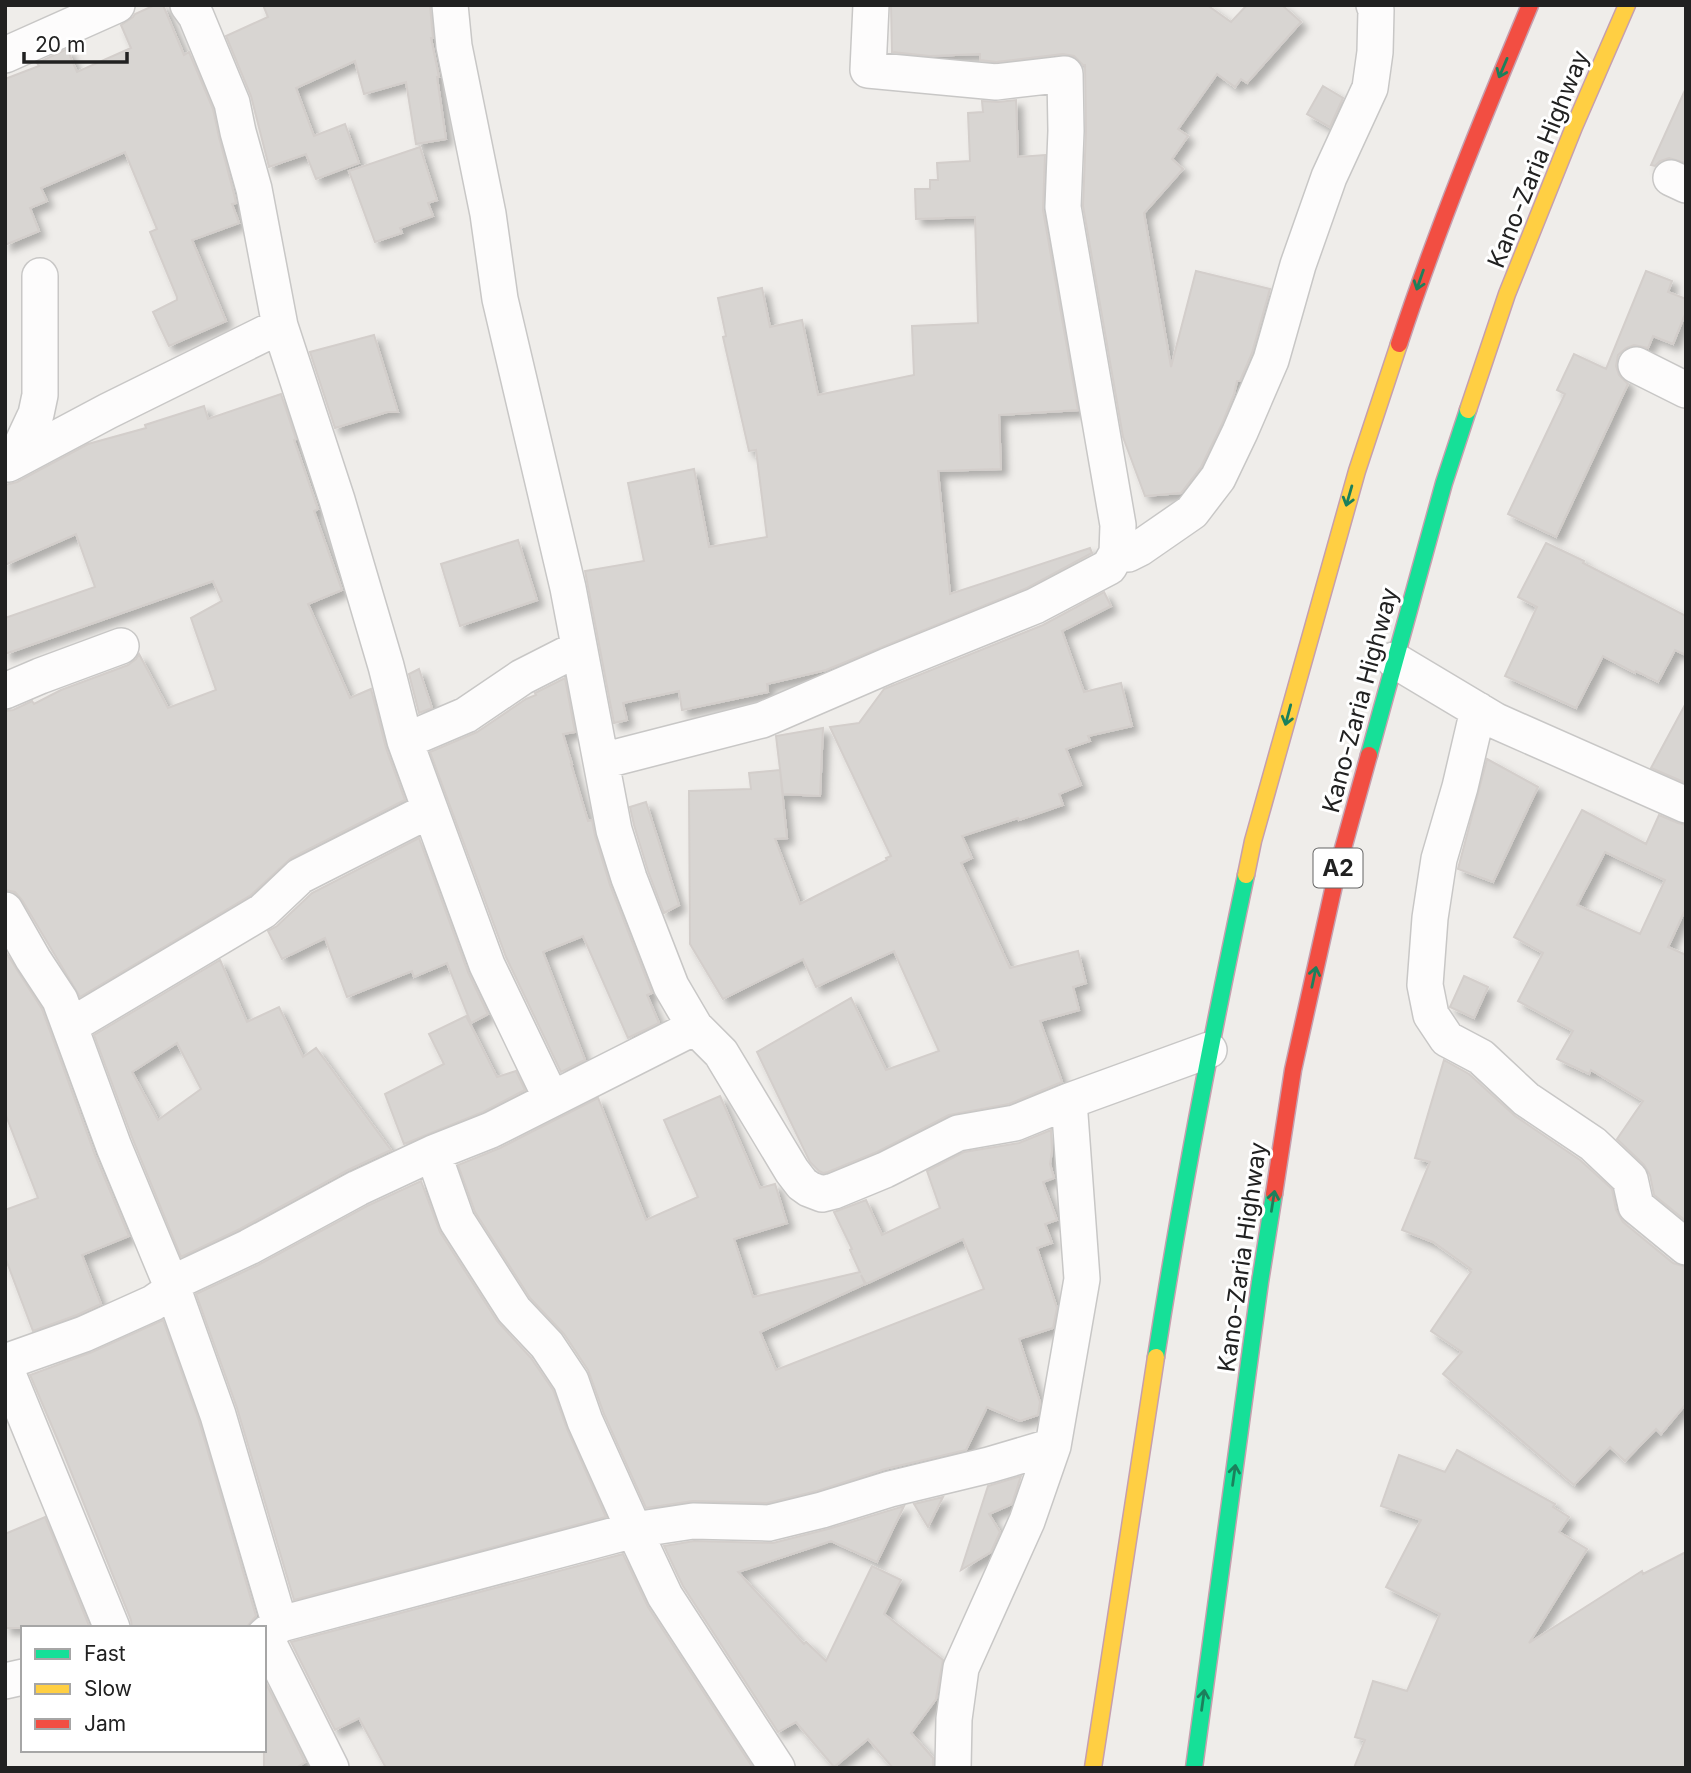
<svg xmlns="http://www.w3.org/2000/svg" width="1691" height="1773" font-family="Inter,sans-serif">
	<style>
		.building { fill: #d8d5d2; stroke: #d3cecb; stroke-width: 2; fill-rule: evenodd; filter: url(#shadow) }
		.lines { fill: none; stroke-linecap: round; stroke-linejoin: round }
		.street-casing { stroke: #c8c7c6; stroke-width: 38 }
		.fast-casing { stroke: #c69fae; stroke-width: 19 }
		.slow-casing { stroke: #c69fae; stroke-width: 19 }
		.jam-casing { stroke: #c69fae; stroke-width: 19 }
		.street { stroke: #fdfcfc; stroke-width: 35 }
		.fast { stroke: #16e098; stroke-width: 16 }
		.slow { stroke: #ffcf43; stroke-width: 16 }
		.jam { stroke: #f24e42; stroke-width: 16 }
		.oneway { stroke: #1c805c }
		.labels { text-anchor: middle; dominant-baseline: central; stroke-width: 6; stroke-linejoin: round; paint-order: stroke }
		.shield { fill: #fff; stroke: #646464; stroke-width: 2 }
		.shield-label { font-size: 23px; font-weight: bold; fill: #212121 }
		.street-label { font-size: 24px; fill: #212121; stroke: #fff }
	</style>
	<defs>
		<filter id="shadow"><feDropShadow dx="6" dy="6" stdDeviation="3.5" flood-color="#0004"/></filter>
	</defs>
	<rect width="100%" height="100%" fill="#efedea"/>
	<path class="building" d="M155,5h8l21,50 5,-3 24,57 6,28 15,57 2,9 -4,1 7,19 -47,17 34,81 -57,25 -16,-34 24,-12v-3l-27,-65 7,-3 -32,-77 -84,36 6,13 -17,7 9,23 -34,14v-166l34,-13 -2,-3 30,-14 10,23 54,-24 -10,-23 12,-8 2,-3z
		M263,5h167l3,33h-2l8,39h-2l9,62 -30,5 -10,-62 -42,12 -9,-33 -59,27 18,48 31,-12 14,39 -43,16 -10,-25 -37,13 -18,-71 -25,-60 42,-19z
		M891,5h316l24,17 16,-17h35l19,17 -54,61 -6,-4 -6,8 -18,-13 -39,55 10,7 -16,23 11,10 -39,44 27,154 25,-96 74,18 -18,64 -12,28h-3l-3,13 -12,30 -21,43 -20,26 -36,3 -22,-59 -40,-231 3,-75 -1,-66h-2l-9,-9 -11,-2 -67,8 -16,-2v-6l-50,2 -38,-4z
		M1323,86l20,12 -13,29 -23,-13z
		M1686,88v75l-17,-5 -9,3 -5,5 -4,-1z
		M1016,100l2,57 27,-2 -2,55 35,200 -79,5 2,54 -63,2 12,123 140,-46 2,5 -65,35 -201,82 -59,14 1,8 -86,18 -3,-19 -56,12 4,17 -13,3 -29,-152 59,-10 -16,-78 66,-14 15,78 58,-10 -11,-87 -7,1 -26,-114 3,-1 -8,-38 44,-10 8,39 32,-7 16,75 96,-20 -2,-49 66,-3 -3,-106 -59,2 -1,-30h15v-9h8l-1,-17 33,-2 -2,-48 15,-1 -1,-11 16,1z
		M420,147l17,53 -9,3 5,13 -33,12 2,5 -27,9 -26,-71z
		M1646,271l26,10 -4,11 18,7v13l-13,32 -20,-8 -5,12 -14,-3 -8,3 -8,7 -2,11 3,9 9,9 -72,153 -48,-23 57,-120 -8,-4 17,-36 32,15z
		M374,335l24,77h-11l-52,16 -25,-76z
		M281,394l15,45 -2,1 24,69 -4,2 28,79 -34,14 42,94 21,-9 15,59 19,52 -114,58 -40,37 -171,102 -58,-97 -7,-8 -10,-2v-179l8,-1 19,-9 2,3 27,-14 67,-25 8,-6 3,-5 29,54 48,-18 -25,-72 31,-17 -9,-20 -208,73v-36l90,-31 -19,-53 -71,31v-80l12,-3 71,-38 58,-16 -1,-3 59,-19 4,13z
		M518,540l19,60 -77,26 -19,-62z
		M1546,543l38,18 -1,2 103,53v39l-11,-5 -17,32 -22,-11 -1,2 -32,-17 -27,52 -71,-32 32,-69 -19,-10z
		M1104,592l7,14 -49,25 22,61 37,-9 11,43 -44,10 2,5 -24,8 15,36 -22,9 4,11 -44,15 -1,-2 -56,18 10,22 -11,5 49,105 68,-17 8,32 -13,4 6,23 -39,11 22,61 -53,22 -60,11 -72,37 -49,20 -5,1 -4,-2 -9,-9 -53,-110 94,-54 35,72 53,-19 -45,-100 -78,36 -13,-28 -80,40 -33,-55 -1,-153 62,-2 -2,-16 31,-3 7,68 -12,1 25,65 87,-44 -1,-2 5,-2 -61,-129 29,-4 25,-34 159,-64z
		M419,669l13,39 -13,5 -10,-39z
		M565,678l10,54 -12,2 9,30h-1l17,57 4,-1 3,16 15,49 42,108 -5,2 12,28 -31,15 -45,-102 -40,16 42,108 -24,12 -55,-115 -76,-205 47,-20 49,-33 10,-4 -1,-2z
		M1686,703v80l-35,-15z
		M823,728l-3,68 -37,-2 -7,-58z
		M1487,759l51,28 -45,95 -35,-13z
		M646,802l33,103 -15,8 -16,-42 -14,-46 -4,-18z
		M1582,810l64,34 13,-29 19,8 8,2v83l-18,39 18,8v266l-32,-26 -4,-20 -6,-10 -27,-26 26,-38 -52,-31 -2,4 -32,-15 16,-28 -55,-30 25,-48 -29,-16zM1605,852l60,28 -25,54 -63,-29z
		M419,838l49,134 20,42 -17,9 -24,-60 -33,14 -2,-6 -65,26 -22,-59 -43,21 -14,-28 9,-5 35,-33z
		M5,951l37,58 53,146 34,81 -47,19 19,49 -24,11 -44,16 -28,-74v-47l33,-12 -33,-85z
		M220,960l27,62 32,-15 24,50 13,-9 75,102 -43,20 -108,59 -59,28 -48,-117 -39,-105zM177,1043l24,46 -43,31 -26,-48z
		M1464,976l24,11 -14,31 -24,-11z
		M466,1016l31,61 19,-6 9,19 -42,22 -79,32 -19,-50 59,-30 -15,-30z
		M1444,1060l25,14 46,42 65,44 32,29 4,21 7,12 50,41 13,4v137l-25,30 -5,-5 -31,32 -15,-14 -36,38 -131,-111 19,-22 -31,-21 40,-59 -2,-2 2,-1 -38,-27 -31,-12 28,-68 -15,-4z
		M720,1096l40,92 15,-4 12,39 -53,16 19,58 107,-25 -10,-22 2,-1 -18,-37 32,-12 16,35 58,-27 -13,-37 37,-19 55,-9 32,-13 1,21 -2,13 4,14 -11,4 14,38 -12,4 7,19 -15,5 20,60 -4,20 -34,11 21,63 -2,13 -18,6 -33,-14 -21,43 -81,19 -68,22 -50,12 -74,-2 -47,7 -42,-94 -16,-44 -24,-36 -34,-36 -55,-86 -17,-47 42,-17 98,-50 48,122 52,-23 -34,-77zM963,1239l21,50 -208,81 -16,-38 105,-48 -4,-9 5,9z
		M421,1181l19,51 57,89 34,37 22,32 14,39 39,88 -312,83 -57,-192 -41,-114 62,-29 109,-59z
		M163,1320l36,101 57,195 -10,12h-114l-1,-8 -68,-168 -33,-77 62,-23z
		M1457,1450l98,54 -2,3 16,10 -10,15 28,17 -58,94 113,-72 1,3 43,-22v216h-332l11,-28 -10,-3 18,-56 34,10 33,-77 -54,-27 35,-67 -40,-14 18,-51 46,17z
		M1021,1476l-9,28 -23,10 11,18 -9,20 -30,18 27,-84z
		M943,1497l-15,30 -14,-23z
		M904,1506l-27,56 -46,-21 -93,31 66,72 2,-2 20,19 46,-95 29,14 -17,34 59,46 -7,39 -25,34 22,25v10h-40l-25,-29 -34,28 -38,-45 -18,10 -95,-146 -19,-40 30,-5 79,2 55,-14z
		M45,1517l45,111h-85v-94z
		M623,1554l25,53 105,161h-367l-27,-50 -24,12 -44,-88z
		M264,1679l41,83 -9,6h-32z"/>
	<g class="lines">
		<defs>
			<path id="street" d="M188,5l8,11 36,87 6,29 16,57 26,137 57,174 49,166 19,75 82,224 64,133
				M450,5l4,41 34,168 12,85 68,289 46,242 15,48 42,108 24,41 26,26 71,118 10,13 7,5 13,5 12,-3 51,-21 73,-37 57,-10 54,-22 140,-51
				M5,55l112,-50
				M1671,178l15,7
				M1636,365l50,25
				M14,461l94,-50 172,-85
				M8,464l6,-3 22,-47 4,-19v-119
				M1117,553l11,1 12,-6 52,-36 26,-34 22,-46 31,-72 27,-95 31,-88 41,-89 5,-36 1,-42 -2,-5
				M1394,660l102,61 190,84
				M5,691l35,-15 81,-30
				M1478,710l-18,77 -21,72 -9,59 -5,67 6,30 16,24 34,18 45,42 67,45 37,35 6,27 50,41
				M405,741l61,-26 56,-38 57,-29
				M602,761l160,-41 125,-54 148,-60 74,-39 8,-14 1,-28 -55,-318 3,-76 -1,-57 -69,8 -128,-12 3,-65
				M5,910l28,49 27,41 54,147 59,142 45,126 62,210
				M70,1026l193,-115 37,-35 130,-66
				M433,1153l24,68 57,89 33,35 24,36 14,40 49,109 31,66 112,172
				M5,1362l79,-28 69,-31 20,-14 8,-10 68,-32 109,-59 75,-35 58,-23 204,-103
				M5,1367l107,261
				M264,1636l13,-11 357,-95 59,-9 76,2 53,-13 68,-21 99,-24 64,-19
				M265,1636l66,132
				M5,1681l18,-4
				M953,1768l1,-49 7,-51 66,-147 26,-75 29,-167 -13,-178"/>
			<path id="fast" d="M1369,755l75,-272 24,-73
				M1156,1357c25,-162 56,-322 90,-482
				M1194,1768l66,-486 14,-88"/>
			<path id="slow" d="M1468,410l39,-116 67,-167 53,-122
				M1246,875l7,-34 104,-370 42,-127
				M1093,1768l63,-411"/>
			<path id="jam" d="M1399,344c38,-115 84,-227 131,-339
				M1274,1194l19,-124 46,-207 30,-108"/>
		</defs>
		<use href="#street" class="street-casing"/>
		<use href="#fast" class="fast-casing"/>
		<use href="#slow" class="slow-casing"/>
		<use href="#jam" class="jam-casing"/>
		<use href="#street" class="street"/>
		<use href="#fast" class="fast"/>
		<use href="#slow" class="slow"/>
		<use href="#jam" class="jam"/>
	</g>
	<defs><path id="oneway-shaft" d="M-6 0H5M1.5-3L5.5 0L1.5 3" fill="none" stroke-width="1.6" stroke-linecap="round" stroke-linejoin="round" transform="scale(1.75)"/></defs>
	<g class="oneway">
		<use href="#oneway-shaft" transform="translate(1503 68) rotate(113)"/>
		<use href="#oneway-shaft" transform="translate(1420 280) rotate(109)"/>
		<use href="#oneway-shaft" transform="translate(1349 496) rotate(106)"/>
		<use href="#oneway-shaft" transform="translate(1288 715) rotate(105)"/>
		<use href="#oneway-shaft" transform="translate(1314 977) rotate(-78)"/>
		<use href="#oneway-shaft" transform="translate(1273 1201) rotate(-81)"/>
		<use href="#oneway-shaft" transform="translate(1234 1475) rotate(-82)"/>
		<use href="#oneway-shaft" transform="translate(1203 1700) rotate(-82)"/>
	</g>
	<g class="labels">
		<rect class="shield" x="1313.5" y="848.5" width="49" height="39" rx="5"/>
		<g class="shield-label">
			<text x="1338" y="868">A2</text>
		</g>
		<g class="street-label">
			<text transform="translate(1538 159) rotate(-68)">Kano-Zaria Highway</text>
			<text transform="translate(1360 700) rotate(-75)">Kano-Zaria Highway</text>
			<text transform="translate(1242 1257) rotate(-82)">Kano-Zaria Highway</text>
		</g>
	</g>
	<rect width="1691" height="1773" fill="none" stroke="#212121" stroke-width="14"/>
	<rect x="21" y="1626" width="245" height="126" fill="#ffffff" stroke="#a6a6a6" stroke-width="2"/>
	<rect x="35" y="1649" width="35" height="10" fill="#16e098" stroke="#a6a6a6" stroke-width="2"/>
	<text x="84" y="1661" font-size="21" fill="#212121">Fast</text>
	<rect x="35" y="1684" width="35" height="10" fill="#ffcf43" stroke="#a6a6a6" stroke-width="2"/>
	<text x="84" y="1696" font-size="21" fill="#212121">Slow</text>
	<rect x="35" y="1719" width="35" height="10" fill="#f24e42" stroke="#a6a6a6" stroke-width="2"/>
	<text x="84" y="1731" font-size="21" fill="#212121">Jam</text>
	<path d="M24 52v10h103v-10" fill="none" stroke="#212121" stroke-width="3.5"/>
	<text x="35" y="52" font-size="21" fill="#212121" stroke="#ffffff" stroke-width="5" paint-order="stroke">20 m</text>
</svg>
